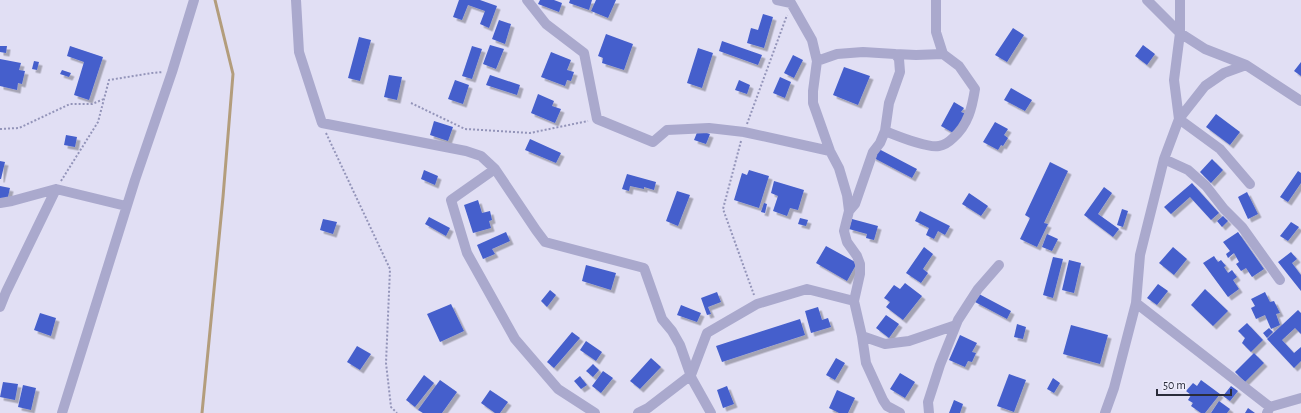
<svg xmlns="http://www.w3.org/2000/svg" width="1301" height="413" font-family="'Alegreya Sans',sans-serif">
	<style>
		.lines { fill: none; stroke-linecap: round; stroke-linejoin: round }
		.stream { stroke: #b39d7c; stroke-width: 3 }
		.building { fill: #455fcc; filter: url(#shadow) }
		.path { stroke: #9394b9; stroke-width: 2; stroke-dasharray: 2 2; stroke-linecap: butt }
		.minor { stroke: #aaa9cd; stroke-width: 10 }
	</style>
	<defs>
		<filter id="shadow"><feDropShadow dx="3.5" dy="3.5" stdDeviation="0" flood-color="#0004"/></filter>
	</defs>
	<rect width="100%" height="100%" fill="#e1dff4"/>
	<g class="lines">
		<path class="stream" d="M202,413l21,-216 10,-123 -18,-74"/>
	</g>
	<path class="building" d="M459,0h21l17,6 -8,22 -9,-4 5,-13 -17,-6 -6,15 -9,-3z
		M540,0h14l8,3 -3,9 -21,-8z
		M570,0h22l-3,10 -20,-7z
		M596,0h20l-8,18 -17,-7z
		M763,14l10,3 -9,31 -17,-5 4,-15 7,2z
		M499,20l12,4 -6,20 -13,-5z
		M1013,28l11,7 -17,27 -12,-7z
		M606,34l27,10 -9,26 -22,-7 1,-5 -5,-2z
		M359,37l12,3 -11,41 -12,-3z
		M722,41l40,14 -4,10 -39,-14z
		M490,45l14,4 -8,20 -13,-5z
		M1143,45l12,9 -8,11 -12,-9z
		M0,46h7l-1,7 -6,-1z
		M70,46l33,11 -14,43 -15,-5 10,-33 -17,-6z
		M472,46l10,3 -10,30 -10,-3z
		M698,48l15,5 -11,35 -15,-5z
		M551,52l20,8 -4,10 7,2 -3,9 -4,-1 -2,6 -24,-9z
		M793,55l10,5 -9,18 -10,-5z
		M0,59l21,4 -2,7 6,1 -3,13 -4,-1 -1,7 -17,-4z
		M34,61l5,1 -2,8 -5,-1z
		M1301,62v14l-7,-5z
		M844,67l26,9 -12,29 -25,-10z
		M62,70l9,3 -2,4 -9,-3z
		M389,75l13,2 -5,23 -13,-3z
		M490,75l30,10 -3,10 -31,-10z
		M780,77l11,5 -6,16 -12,-5z
		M455,80l14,5 -6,19 -15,-5z
		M739,80l11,5 -3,9 -12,-4z
		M1011,88l21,12 -7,11 -21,-11z
		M538,94l16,7 -2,5 9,3 -6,14 -24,-10z
		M954,102l10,6 -3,4 5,2 -11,20 -14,-8z
		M1216,114l24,18 -10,13 -24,-18z
		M434,121l19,6 -5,14 -18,-6z
		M995,122l13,7 -4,6 4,3 -5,8 -2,-1 -3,5 -15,-8z
		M698,130l12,4 -4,10 -12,-4z
		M66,135l11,2 -2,10 -11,-2z
		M530,139l31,14 -5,10 -31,-13z
		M877,148l40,21 -5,9 -40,-21z
		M1212,159l11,11 -12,13 -11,-11z
		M0,161l5,1 -4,17h-1z
		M1050,162l18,9 -24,52 4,1 -11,23 -17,-8 10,-21 -5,-3z
		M424,170l14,6 -3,9 -14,-6z
		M749,170l20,6 -10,32 -25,-8 8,-27 5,2z
		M1298,171l3,2v10l-13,19 -8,-5z
		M627,174l29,8 -2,8 -10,-3v2l-14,-3 -1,5 -7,-2z
		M774,181l30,9 -6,20 -8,-2 -3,8 -14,-5 5,-15 -7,-3z
		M1192,183l27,30 -8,7 -21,-23 -19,17 -7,-7z
		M0,186l10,2 -3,13 -7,-2z
		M1104,187l8,6 -14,21 21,15 -6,8 -29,-22z
		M677,191l13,4 -12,31 -12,-5z
		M1247,192l11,22 -10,5 -10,-22z
		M969,193l19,13 -7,10 -19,-12z
		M478,200l4,13 8,-2 2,9 -3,1 2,7 -18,5 -9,-28z
		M764,203l3,1 -2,9 -4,-1z
		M1122,209l6,2 -5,16 -6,-2z
		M920,211l30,15 -5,9 -7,-4 -4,8 -8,-4 3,-7 -14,-7z
		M1223,216l5,5 -6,6 -5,-6z
		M429,217l21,11 -4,8 -21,-12z
		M800,218l8,2 -2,6 -8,-2z
		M323,219l14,3 -4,12 -13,-4z
		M852,219l26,7 -4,14 -8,-2 1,-4 -18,-5z
		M1291,222l8,5 -11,14 -8,-5z
		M506,232l4,9 -18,8 3,5 -12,5 -6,-14z
		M1238,232l26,37 -12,8 -6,-9 -5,3 -5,-7 3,-2 -5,-9 -6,5 -2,-4 4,-3 -7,-9z
		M1047,234l11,5 -6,12 -10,-4z
		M826,246l31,17 -10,18 -31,-18z
		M924,247l9,7 -10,15 5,4 -7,10 -15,-10z
		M1173,247l14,12 -13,16 -15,-12z
		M1291,252l6,7 -5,4 9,12v16l-23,-29z
		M1214,256l4,6 3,-2 5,6 -2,1 4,6 4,-3 5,7 -4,3 6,9 -11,8 -25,-34z
		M1053,257l10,2 -10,39 -10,-3z
		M1069,260l12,3 -7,30 -12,-3z
		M586,265l30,8 -5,17 -29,-9z
		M905,283l17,13 -19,24 -17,-13 4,-5 -6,-4 10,-13 6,4z
		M1158,284l10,7 -11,14 -10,-7z
		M1205,289l23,22 -15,15 -22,-21z
		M550,290l6,5 -9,12 -6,-6z
		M717,292l4,10 -13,5 3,7 -4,1 -6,-17z
		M1265,292l5,10 4,-1 6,12 -4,1 4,11 -9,4 -6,-14 -9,4 -5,-11 4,-2 -4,-7z
		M979,294l32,17 -4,8 -32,-17z
		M451,304l13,27 -24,11 -13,-28z
		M681,305l20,8 -4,9 -20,-7z
		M818,307l4,13 6,-2 3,9 -20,6 -6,-22z
		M1298,310l3,3v21l-6,-6 -13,12 12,13 7,-6v14l-7,7 -27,-29z
		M40,313l16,5 -5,18 -17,-6z
		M886,315l13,9 -10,14 -13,-10z
		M800,319l5,16 -83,27 -6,-16z
		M1247,323l16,17 -12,12 -9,-9 3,-5 -7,-7z
		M1017,324l9,3 -3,12 -9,-2z
		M1071,325l37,10 -8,29 -37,-10z
		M1269,328l4,4 -6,6 -4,-5z
		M572,332l8,6 -26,30 -7,-6z
		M960,335l17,8 -5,9 4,1 -4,9 -4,-1 -3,6 -16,-7z
		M586,341l16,11 -6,9 -16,-11z
		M357,346l14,8 -11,16 -13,-8z
		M1254,353l10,10 -19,19 -10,-10z
		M651,358l10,9 -21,22 -10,-8z
		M836,358l9,5 -10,17 -9,-5z
		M593,364l6,6 -6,7 -7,-6z
		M603,371l10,7 -12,15 -9,-7z
		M900,373l15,9 -10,16 -15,-9z
		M1009,374l17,6 -12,32 -17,-6z
		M424,375l10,8 -19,24 -9,-7z
		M580,376l7,9 -6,4 -7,-8z
		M1053,378l7,5 -6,10 -7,-4z
		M440,380l17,12 -15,21h-19l-5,-3z
		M1201,380l19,14 -15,19h-4l-10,-7 2,-3 -5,-3 3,-5 -5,-4 7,-8 4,3z
		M3,382l15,2 -3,16 -15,-3z
		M23,385l13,3 -5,22 -13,-3z
		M727,386l7,18 -11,4 -6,-18z
		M1231,386l7,5 -8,10 -7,-5z
		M490,390l18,12 -8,11h-5l-14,-10z
		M837,390l18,8 -7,15h-9l-10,-5z
		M954,400l9,4 -3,9h-11z
		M1219,401l11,8 -3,4h-16z
		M1248,408l7,5h-10z"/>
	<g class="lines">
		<path class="path" d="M411,103l54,26 65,4 58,-12
			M747,124l40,-109
			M0,129l19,-1 51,-24h22l12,-5
			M326,133l64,136 -4,94 5,44 6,6
			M741,141l-18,68 31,86
			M61,181l37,-59 11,-42 43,-7 11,-1"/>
		<path class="minor" d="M296,0l3,52 23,71 144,28 15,5 14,13 41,61 9,12 99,26 18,51 10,12 8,14 12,34 19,34
			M527,0l19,24 38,29 13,66 56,23 14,-12 42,-2 35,4 86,19
			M777,0l14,3 21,37 5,21 -4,30v12l17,48 9,17 8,27 2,16 -5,20 3,11 10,14 3,8v10l-6,27 8,35 4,27 17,37 4,6 13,7
			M1147,0l33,33 25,16 41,16 55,36
			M895,54l21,1 27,-1
			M817,61l20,-7 26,-2 32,2 4,5 1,13 -11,31 -4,28 -5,12 -7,9 -18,52 -6,7
			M1246,65l-22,8 -19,13 -26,33 41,30 30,35
			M885,131c13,5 41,17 54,15 6,-1 10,-4 14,-8 15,-13 19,-30 22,-49l-16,-23 -16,-12 -7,-22v-32
			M1164,159l24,11 18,16 18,23 18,18 38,53
			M495,169l-44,31 16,53 48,86 43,50 37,24
			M0,203l12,-2 44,-12
			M1136,303l134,104
			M0,307l6,-15 50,-103 70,17
			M862,336l23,8 24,-3 47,-16
			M62,413l73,-233 37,-108 22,-72
			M638,413l10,-5 43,-33 16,-42 50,-29 50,-15 47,12
			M929,413l-1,-11 12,-37 18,-45 20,-31 21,-24
			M1105,413l9,-25 22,-85 4,-48 24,-96 15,-40 -5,-39 6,-47v-33
			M1267,413l3,-6 31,-9"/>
	</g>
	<path d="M1157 389v6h74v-6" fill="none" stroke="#2a2c3a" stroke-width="2"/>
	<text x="1163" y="389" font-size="12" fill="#2a2c3a" stroke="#edecfb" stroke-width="3" paint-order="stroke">50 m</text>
</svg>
